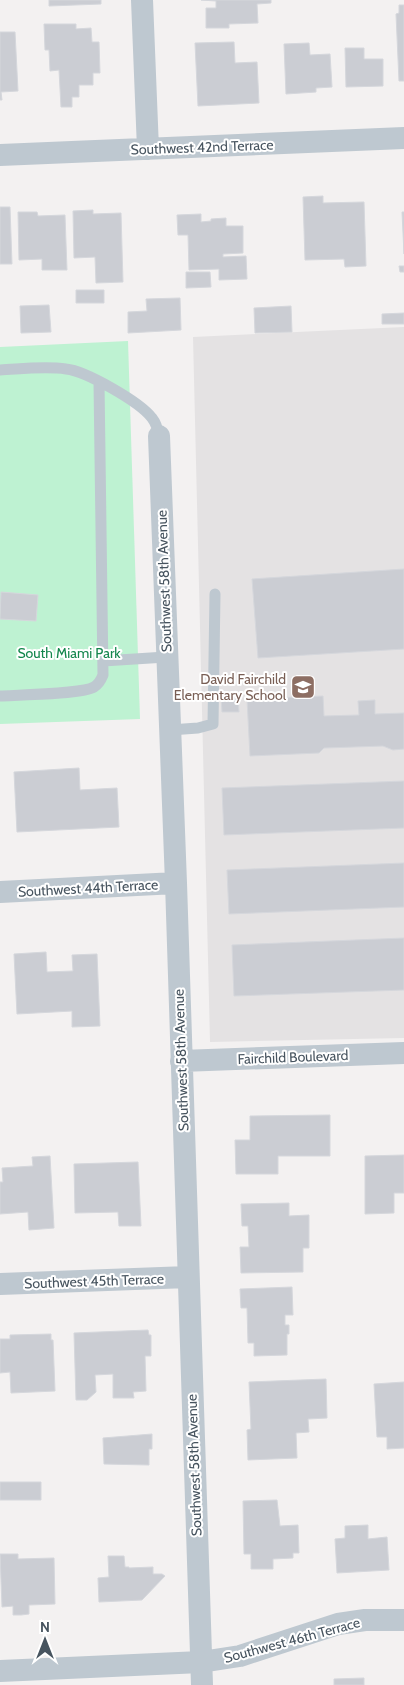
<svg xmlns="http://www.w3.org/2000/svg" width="404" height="1685" font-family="Cabin,sans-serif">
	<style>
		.education { fill: #e4e2e3 }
		.green { fill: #bef2d2 }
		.building { fill: #cbcdd3; stroke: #d5d7dc }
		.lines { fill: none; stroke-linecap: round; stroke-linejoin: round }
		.service { stroke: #bec8d0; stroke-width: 11 }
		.minor { stroke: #bec8d0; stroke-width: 22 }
		.labels { text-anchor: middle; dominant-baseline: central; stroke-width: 4; stroke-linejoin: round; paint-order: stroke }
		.street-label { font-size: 14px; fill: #47545f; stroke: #fff }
		.park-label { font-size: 14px; fill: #13864c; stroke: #fff }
		.education-label { font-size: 14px; fill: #785e54; stroke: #fff; text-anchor: end }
	</style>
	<rect width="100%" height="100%" fill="#f3f1f1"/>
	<path class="education" d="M404,327v711l-194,4 -17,-705z"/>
	<path class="green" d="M128,341l12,378 -140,5v-377z"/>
	<path class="building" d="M49,0h52v4l-52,2z
		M201,0h70v3l-14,1 1,19 -29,1v4h-23v-20h10v-7z
		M399,5h5v76h-5l-3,-67 3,-1z
		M44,24h32v5l15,-1 1,14h7l1,31h-7v12h-14v12h-7v10h-11l-2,-37 -9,1 -1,-21h-4z
		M0,32h15l3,59 -17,1 1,8h-2z
		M234,42l1,21 22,-1 2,41 -61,3 -3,-63z
		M309,43l1,12 20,-1 2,33 -16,1v4l-30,2 -2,-50z
		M345,48h19v11h19v27l-37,1z
		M323,196v7l41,-1 2,64 -21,1 -1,-8 -39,1 -2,-63z
		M0,207h10l2,57h-12z
		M93,210v4l28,-1 2,69 -27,1 -1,-26 -21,1 -1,-47z
		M18,212h19l1,4 27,-1 2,55h-25v-11l-23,1z
		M402,212h2v42z
		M201,214v8l10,-1v-2l15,-1v8h17v27l-20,1v3l23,-1 1,23 -28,1v-11l-30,1 -1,-35h-10l-1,-20z
		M399,266h5v6h-4z
		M186,272h24l1,15 -25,1z
		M76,290h28v13h-28z
		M180,298l1,32 -53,3v-21l19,-1 -1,-12z
		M49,305l2,27 -30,1 -1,-27z
		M291,306l1,26 -37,1 -1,-25z
		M404,313v11h-22v-10z
		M404,569v80l-146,9 -6,-79z
		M1,592l37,3 -2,26 -36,-2z
		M221,696h17l1,16h-17z
		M323,696l1,20 35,-1 -1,-14 17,-1v14l29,-1v36l-11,1 -10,-4 -59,2 -5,5 -69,3 -3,-57z
		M79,768l1,22 37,-2 2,39 -102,5 -3,-60z
		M404,781v47l-180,7 -2,-47z
		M404,863v44l-175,7 -2,-44z
		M404,938v52l-170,6 -2,-51z
		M46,952l1,20 26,-1 -1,-16 25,-1 3,72 -28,1v-16l-55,3 -3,-60z
		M330,1115v41h-52v18h-42l-1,-34h15v-24z
		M404,1155v38h-10v20l-29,1v-58z
		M50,1156l4,72 -25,2 -1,-18 -28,2v-32h3l-1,-14 31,-2 -1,-9z
		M138,1162l3,64h-22l-1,-14 -43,1 -1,-49z
		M289,1203v13l20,-1v33h-6v24l-62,1 -1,-26h9l-1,-21h-6l-1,-22z
		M292,1287l1,28h-8v10h4v9h-2v21l-33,1v-13h-6l-1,-35h-6l-1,-19z
		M148,1330l1,5h2v21h-6l1,35 -13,1 1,6h-21v-24l-18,1 1,17 -9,8h-11l-2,-67z
		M51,1334v6h2l2,51 -44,2 -1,-21 -10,1v-34h10v-4z
		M326,1379l1,39 -19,1 1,13 -13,1 1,25 -49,2 -1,-30 4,-1 -2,-47z
		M404,1382v66l-17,1v-12h-10l-3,-53z
		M152,1434v15h-3v16l-45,-1 -1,-26z
		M0,1482h41v18h-41z
		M277,1500l3,26 18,-1 1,28h-6v5l-20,1v10h-22v-15h-7l-1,-53z
		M368,1525v14l19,-2 2,33 -52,3 -2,-34 10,-1v-12z
		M0,1554h18v5l36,-1 1,46 -26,1v9l-8,1h-8v-9l-11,1z
		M108,1556h16l1,11h4v1l24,-1v7h9l3,2 -23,24 -43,2 -1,-24 11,-1z
		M364,1678v7h-30v-6z"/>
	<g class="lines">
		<path class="service" d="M0,370c21,-1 44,-4 66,-1 20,2 74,33 86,49 4,5 6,12 7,18
			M103,661l63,-4
			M0,696c17,-1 83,-2 94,-9 5,-3 7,-7 9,-12l-4,-293
			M170,730l28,-2 15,-4 2,-130"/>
		<path class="minor" d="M142,0l6,149
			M0,155l404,-17
			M159,436l17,447 26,802
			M0,892l176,-9
			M181,1061l223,-8
			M0,1284l188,-7
			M0,1671l201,-9 39,-6 98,-32 27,-4h39"/>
	</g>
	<defs>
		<symbol id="school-square" viewBox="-11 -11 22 22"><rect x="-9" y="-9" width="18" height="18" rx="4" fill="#8d6e63" stroke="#fff"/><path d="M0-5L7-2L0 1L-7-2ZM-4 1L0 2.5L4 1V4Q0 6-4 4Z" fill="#fff"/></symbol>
	</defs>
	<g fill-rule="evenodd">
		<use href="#school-square" x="289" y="673" width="28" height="28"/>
	</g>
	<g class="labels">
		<g class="street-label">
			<text transform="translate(202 147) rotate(-2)">Southwest 42nd Terrace</text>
			<text transform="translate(164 581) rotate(-92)">Southwest 58th Avenue</text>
			<text transform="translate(88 888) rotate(-3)">Southwest 44th Terrace</text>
			<text transform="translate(293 1057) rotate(-2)">Fairchild Boulevard</text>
			<text transform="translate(181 1060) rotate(-92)">Southwest 58th Avenue</text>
			<text transform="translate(94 1281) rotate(-2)">Southwest 45th Terrace</text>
			<text transform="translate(194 1465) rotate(-92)">Southwest 58th Avenue</text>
			<text transform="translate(292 1640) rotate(-15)">Southwest 46th Terrace</text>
		</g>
		<g class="park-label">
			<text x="69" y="653">South Miami Park</text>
		</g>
		<g class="education-label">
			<text x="286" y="679">David Fairchild<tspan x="286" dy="16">Elementary School</tspan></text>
		</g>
	</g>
	<g transform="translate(45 1640)" stroke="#ffffff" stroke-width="4" paint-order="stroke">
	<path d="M0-4L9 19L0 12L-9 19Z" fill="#47545f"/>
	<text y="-8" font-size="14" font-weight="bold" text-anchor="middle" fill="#47545f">N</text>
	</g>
</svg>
